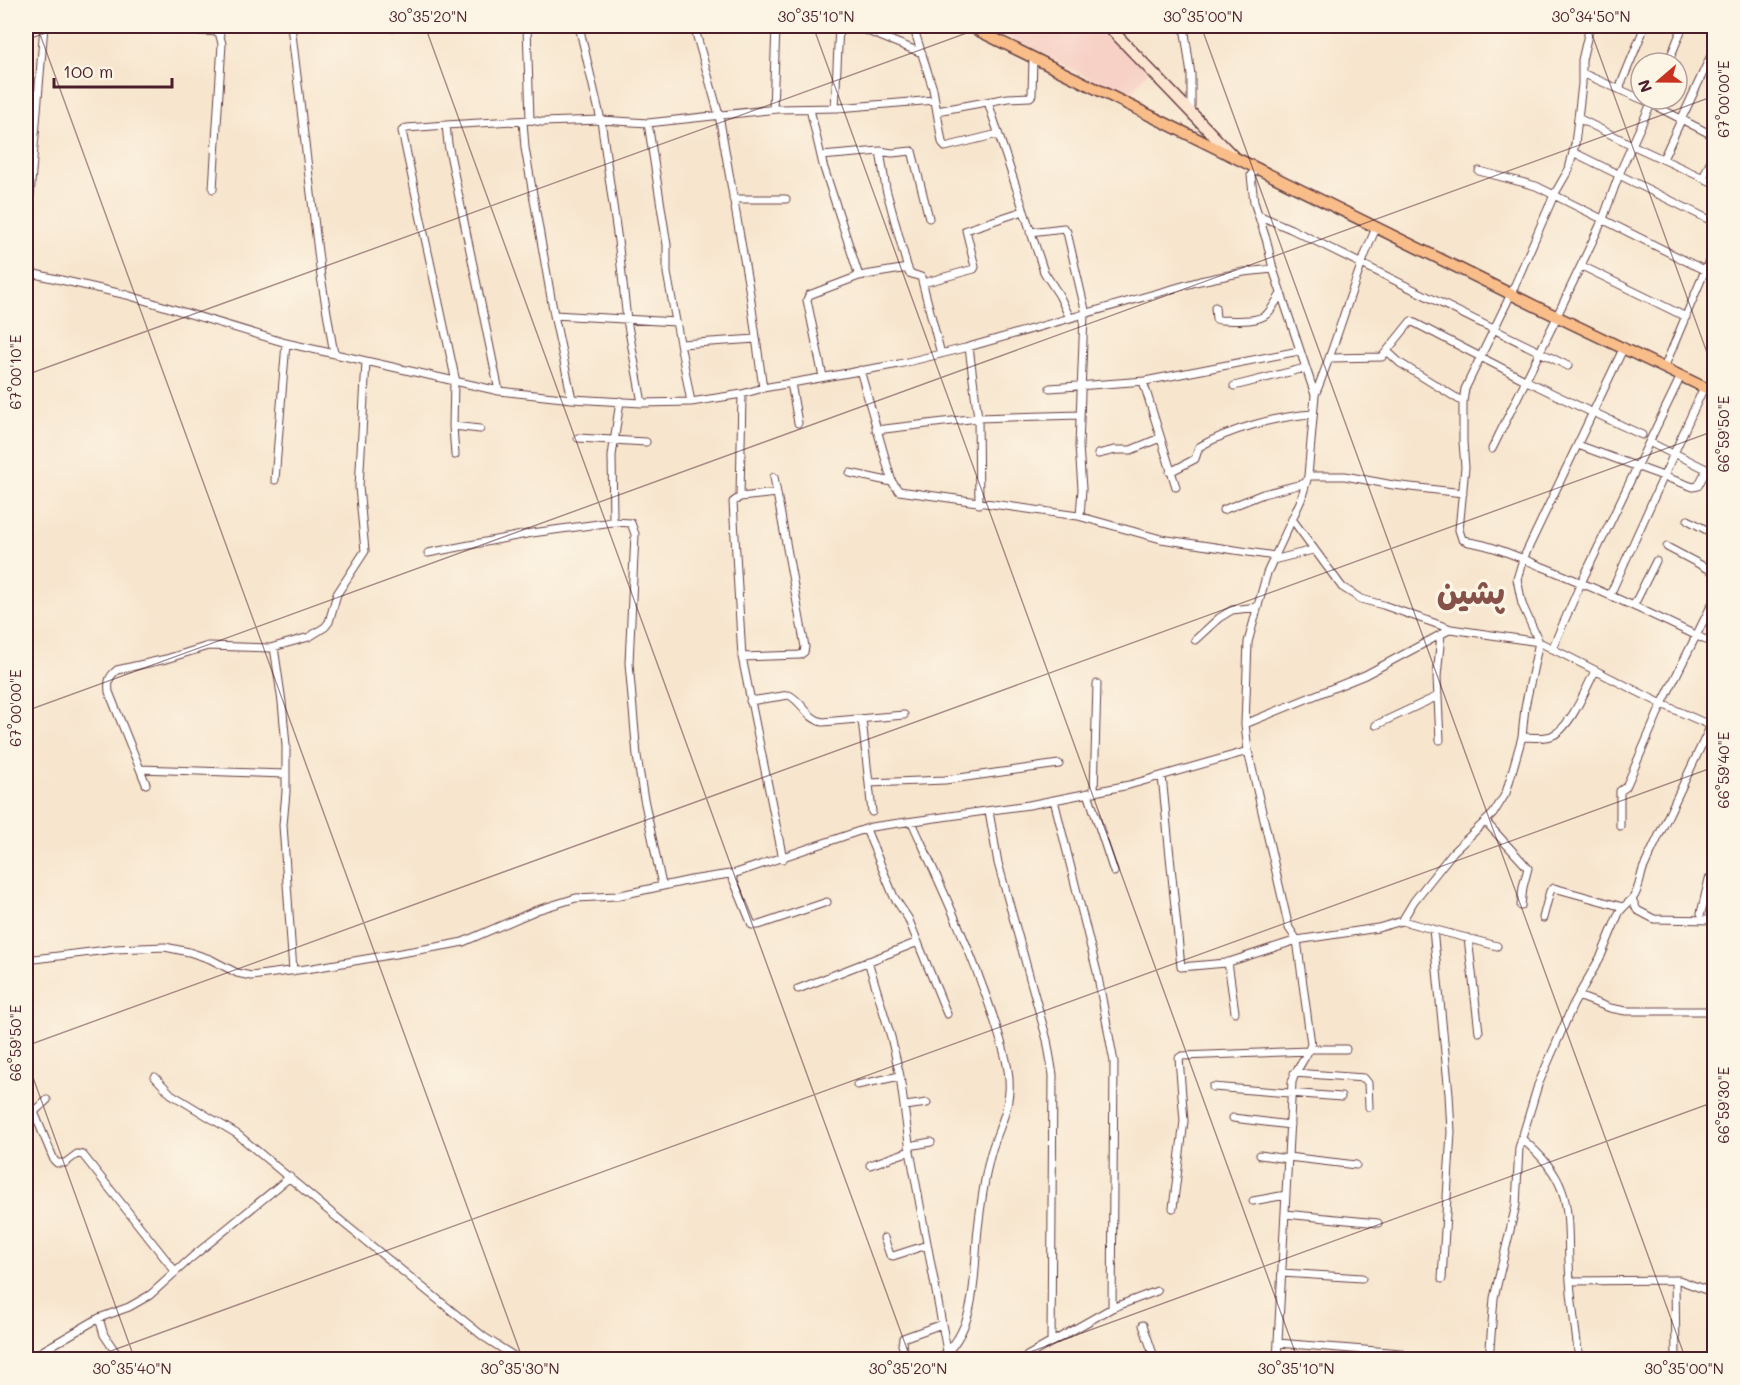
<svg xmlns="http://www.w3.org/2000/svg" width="1740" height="1385" font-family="Mali,'Playpen Sans Arabic',sans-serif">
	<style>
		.built { fill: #f7d1c6 }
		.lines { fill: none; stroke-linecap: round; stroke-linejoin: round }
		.minor-casing { stroke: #643d43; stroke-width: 9 }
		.secondary-casing { stroke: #643d43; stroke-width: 13 }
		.primary-casing { stroke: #643d43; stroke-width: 13 }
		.minor { stroke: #fff; stroke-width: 7 }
		.secondary { stroke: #fce5d0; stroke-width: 10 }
		.primary { stroke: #f8bd89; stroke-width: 10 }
		.ticks { fill: none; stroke: #4a1f2b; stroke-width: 1.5; stroke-opacity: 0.45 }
		.labels { text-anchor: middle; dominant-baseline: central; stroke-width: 6; stroke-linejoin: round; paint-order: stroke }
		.town-label { font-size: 33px; font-weight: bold; fill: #865149; stroke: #fcf5e5 }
		.neatline { fill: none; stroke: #4a1f2b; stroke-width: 2 }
		.ticks-label { font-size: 15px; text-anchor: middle; fill: #4a1f2b }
	</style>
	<rect width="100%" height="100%" fill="#fcf5e5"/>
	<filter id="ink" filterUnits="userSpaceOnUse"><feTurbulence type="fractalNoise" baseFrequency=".0167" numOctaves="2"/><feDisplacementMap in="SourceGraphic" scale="12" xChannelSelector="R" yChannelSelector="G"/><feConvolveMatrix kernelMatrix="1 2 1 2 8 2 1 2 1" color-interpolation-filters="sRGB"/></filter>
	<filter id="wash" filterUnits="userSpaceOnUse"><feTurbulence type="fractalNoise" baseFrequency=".008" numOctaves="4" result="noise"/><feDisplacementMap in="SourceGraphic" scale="24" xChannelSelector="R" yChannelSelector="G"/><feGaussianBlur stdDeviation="1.35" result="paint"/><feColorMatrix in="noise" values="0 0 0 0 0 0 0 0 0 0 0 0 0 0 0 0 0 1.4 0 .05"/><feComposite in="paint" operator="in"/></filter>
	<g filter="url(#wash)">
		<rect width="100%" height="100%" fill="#f7e5cd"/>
		<path class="built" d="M988,26h115l45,45 -20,27z"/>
	</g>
	<g filter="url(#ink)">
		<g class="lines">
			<defs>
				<path id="minor" d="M118,26l101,6 3,12 -9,145
					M291,26l30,251 13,77
					M392,26l1,2
					M579,26l22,94 18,128 8,72 15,83
					M694,26l25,89 31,179 13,94
					M855,26l67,27
					M913,26l20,63 9,53 3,5 53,-13
					M1184,26l7,49v36
					M1590,26l-8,34v24l-7,60 -6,25 -15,26 -43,99 -46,95 -2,13v40l2,25 -6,63 3,9 7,3c23,3 52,16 74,25 58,23 115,50 171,77
					M1668,63l15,-37
					M1582,73l59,26
					M1619,89l26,-63
					M1642,99l72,37
					M988,102l56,170 15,23 11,23
					M835,108l4,-82
					M773,109l3,-83
					M810,109l13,56 36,111
					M937,111l71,-13 22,-1 2,-2 1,-37
					M1578,118l54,27 82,38
					M530,120l12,2 59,-2 47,3 129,-14 61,-1 97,-8
					M523,121l2,27 29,167 18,84
					M648,123l19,122v28l24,129
					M446,125l-39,3 -5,3 54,251
					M880,151l6,38 23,84 12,4 20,77
					M1573,152l141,70
					M821,156l59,-5 12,2 20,-2 17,67
					M1663,159l51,-110
					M1479,171l57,15 178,89
					M1703,178l11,-25
					M30,196l14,-170
					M733,199h53
					M1258,215l33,14 277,137
					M1030,232l34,-4 3,4 19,82
					M1582,266l104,51
					M1273,269l42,126 -7,81 -7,24 -34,73 -19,69 -3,82 3,27 41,177 8,12 14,104c-4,14 -15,24 -19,38l-15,278
					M26,272l101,23 159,48 213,48 73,8 70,4 49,-1 51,-8 21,-6 136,-24 66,-16 235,-67 44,-9 29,-3 -6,-27 -13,-40 -3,-27 6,-7
					M923,283l51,-14 1,-2 -9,-37 57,-19
					M1215,307l1,12 4,1c12,0 37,3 47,-6 5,-5 9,-13 14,-20
					M554,315l122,7
					M1557,316l46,-97 17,-47 33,-73
					M681,344l75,-5
					M969,347l9,71 1,86
					M1387,351l13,12 63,39
					M1331,358l51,-1 29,-36 116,60 66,32
					M1664,368l50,-119
					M860,370l32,112 7,9 179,25 83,23 114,17
					M823,377l-16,-77 2,-5 50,-19 49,-8
					M1143,381l33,106
					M454,382l-1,44 2,29
					M791,383l7,40
					M1234,386l71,-18
					M1050,388l95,-7 154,-30
					M499,391l-51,-247 -2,-19 84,-5 -3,-94
					M742,394l-2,103 -7,5 9,155 41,202
					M1315,395c23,-55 37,-113 61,-167
					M620,401l-8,55 1,62v4l18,1 4,11 -6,129 8,93 6,38 19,91
					M1593,412l49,23
					M453,426l27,3
					M876,430l102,-12 102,-3
					M578,438l68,4
					M1649,442l24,12
					M1578,445l115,42 5,-1 9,-17
					M1492,449l65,-132
					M1674,453l40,20
					M1098,454l17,-4h16l29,-12
					M1170,472l25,-13 4,-12c31,-18 79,-31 114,-33
					M850,473l42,9
					M1308,476h37l48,9 70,8
					M275,480l11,-137
					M740,497l37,-4
					M1223,510l40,-16 43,-11
					M1080,516l2,-27 -3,-43 5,-132
					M1292,519l50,68 19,12 22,6 68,24
					M1688,520l26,14
					M1667,547l47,25
					M428,553l104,-20 81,-11
					M1273,560l40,-10
					M1610,595l94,-208
					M1634,605l22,-44
					M1195,640l24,-22 13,-8 26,-3
					M274,647l8,55 4,43v47l-3,33 10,146
					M1552,649l29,-66 100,-207
					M742,657l58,-2 4,-3 1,-5 -31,-170
					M750,701l39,-6c14,7 18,24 34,27l81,-7
					M862,719l10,93
					M1245,724l120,-49 86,-46 88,13 123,62 52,23
					M1376,725l62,-29
					M1522,737c9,0 20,2 29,-1 19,-6 35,-48 44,-65
					M1440,740l-3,-63 4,-43
					M140,769l146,5
					M1162,776l19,191 45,-4 71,-23 81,-12 24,-7 12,-20 39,-49 40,-38 13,-21 16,-56 3,-30 14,-65 -17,-38 -5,-25 6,-20 101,-212
					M869,783l76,-3 114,-16
					M146,784l-37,-92c-1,-10 -1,-15 8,-22l49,-11 42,-13 62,2 39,-11 16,-10 4,-5 8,-28 28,-43 -6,-64 7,-125
					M1094,792l3,-108
					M1088,793l26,79
					M1054,800l43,172 17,90 -2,246
					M989,811l9,52 49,177 6,35 -2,267
					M912,822c29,64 59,128 81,194 7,23 18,51 16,75 -1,22 -12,41 -18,62 -7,25 -10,50 -13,76 -5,46 1,98 -39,131
					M1486,822l42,46 -5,19 -2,19
					M1620,826v-35l6,-4 36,-83 52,-104
					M866,829l28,68 14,21 39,96
					M731,874l21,51h7l68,-23
					M1632,899l5,11 17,9 60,1
					M1701,913l8,-34 5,-6
					M1543,918l7,-27 4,-3 69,19
					M1402,921l95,25
					M1433,929l16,165 2,38 -9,147
					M1468,938l11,94
					M26,960l89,-11 50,-2 24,5 21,7 27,14 14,3 62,-8 135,-23 15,-3 74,-32 39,-12 40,-2 75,-16 45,-7 135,-46 158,-22 100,-20 119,-34
					M868,961l23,76 9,39 10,75 37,200
					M1228,962l7,50
					M798,989l120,-47
					M1578,996l32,12 16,3h88
					M1310,1049h36
					M1294,1073l70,5 4,5 1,24
					M155,1077l16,17 66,40 19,16 91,76 137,111 36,23
					M857,1085l43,-9
					M1213,1087l128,10
					M47,1100l-13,12 20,48 3,3h8l12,-9 6,1 92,116
					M905,1106l22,-3
					M1233,1118l57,7
					M1522,1139c57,47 43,77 48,142 2,26 6,52 9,79
					M909,1146l22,-4
					M1260,1155l28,4
					M1288,1157l68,8
					M870,1165l40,-14
					M1253,1201l33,-6
					M1173,1208l11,-87 -5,-63 3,-2 127,-5
					M1285,1214l93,9
					M884,1238l6,17 3,1 34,-11
					M1282,1273l80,5
					M1675,1280l1,80
					M1570,1281l109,-1 35,13
					M99,1318l5,17 17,25
					M1143,1325l12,35
					M1278,1343l123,10
					M27,1360l72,-42 30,-11 21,-12 41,-37 99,-81
					M907,1360l-5,-15 1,-7 39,-14
					M1020,1360l92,-52 45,-17
					M1141,1360l12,-5
					M1489,1360l5,-62 22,-93 3,-57 19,-63 35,-80 28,-49 18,-43c4,-7 10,-10 14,-15 6,-8 7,-20 10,-29l71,-150"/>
				<path id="secondary" d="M1108,26l125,130"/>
				<path id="primary" d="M969,26l566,280 179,86"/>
			</defs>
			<use href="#minor" class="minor-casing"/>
			<use href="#secondary" class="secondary-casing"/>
			<use href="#primary" class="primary-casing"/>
			<use href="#minor" class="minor"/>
			<use href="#secondary" class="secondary"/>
			<use href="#primary" class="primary"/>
		</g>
	</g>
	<path class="ticks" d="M37,26l486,1334M425,26l486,1334M813,26l485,1334M1201,26l485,1334M1589,26l125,346M26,40l39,-14M26,375l960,-349M26,711l1688,-615M26,1046l1688,-615M26,1058l109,302M86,1360l1628,-593M1008,1360l706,-258"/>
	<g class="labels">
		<g class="town-label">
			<text x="1471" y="590">پشین</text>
		</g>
	</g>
	<rect width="1740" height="1385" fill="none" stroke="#fcf5e5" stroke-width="66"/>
	<g transform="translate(1659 81) rotate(250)"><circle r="28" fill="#fcf5e5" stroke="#b59f9b" stroke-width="1.5"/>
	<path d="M0-4.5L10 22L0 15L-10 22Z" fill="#c8321e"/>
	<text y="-9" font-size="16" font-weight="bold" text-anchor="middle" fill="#4a1f2b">N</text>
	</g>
	<path d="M54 78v9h118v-9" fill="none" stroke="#4a1f2b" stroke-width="3"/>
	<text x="63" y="78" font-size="18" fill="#4a1f2b" stroke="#fcf5e5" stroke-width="4.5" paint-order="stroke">100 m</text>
	<rect x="33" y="33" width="1674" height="1319" class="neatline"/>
	<g class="ticks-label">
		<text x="428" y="22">30°35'20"N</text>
		<text x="816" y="22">30°35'10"N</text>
		<text x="1203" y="22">30°35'00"N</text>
		<text x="1591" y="22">30°34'50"N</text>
		<text transform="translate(1724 99) rotate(-90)" y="5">67°00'00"E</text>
		<text transform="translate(16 372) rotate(-90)" y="5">67°00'10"E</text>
		<text transform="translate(1724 434) rotate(-90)" y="5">66°59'50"E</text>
		<text transform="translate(16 708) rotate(-90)" y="5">67°00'00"E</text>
		<text transform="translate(1724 770) rotate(-90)" y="5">66°59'40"E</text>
		<text transform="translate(16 1043) rotate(-90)" y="5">66°59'50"E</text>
		<text transform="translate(1724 1105) rotate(-90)" y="5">66°59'30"E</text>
		<text x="132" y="1374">30°35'40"N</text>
		<text x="520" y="1374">30°35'30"N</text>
		<text x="908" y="1374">30°35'20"N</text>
		<text x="1296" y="1374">30°35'10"N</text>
		<text x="1684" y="1374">30°35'00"N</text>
	</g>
</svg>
